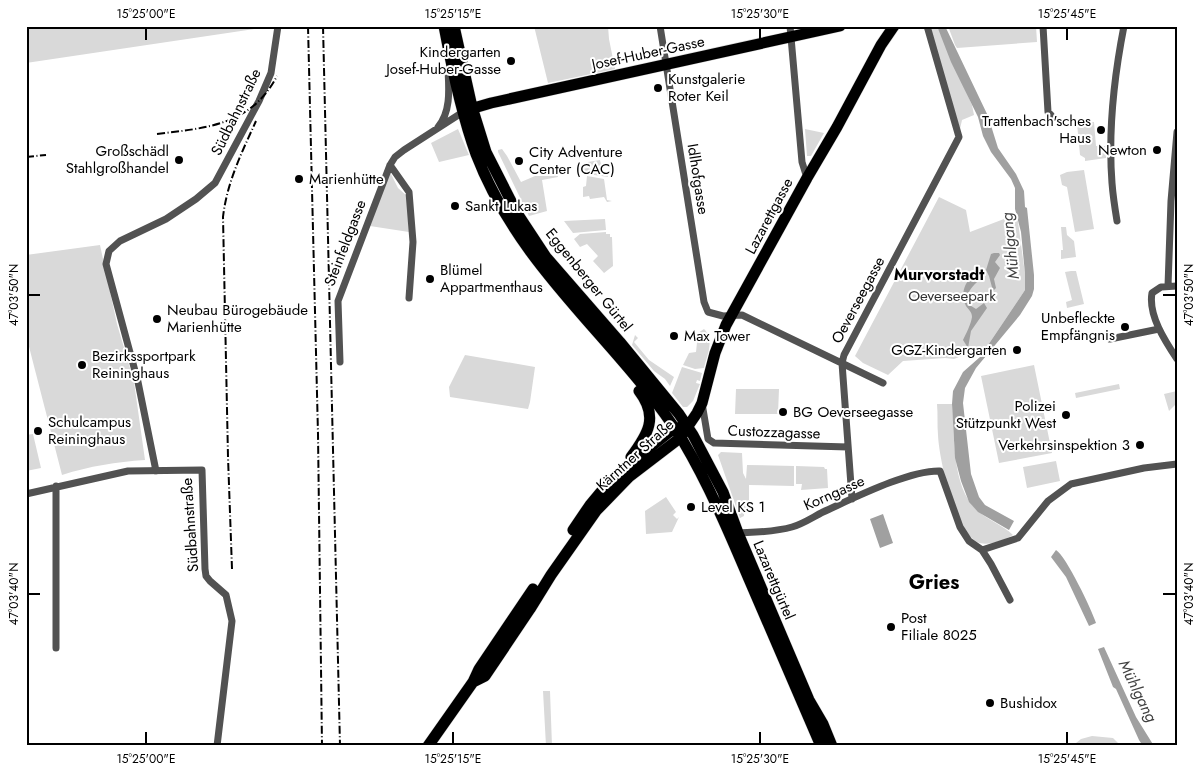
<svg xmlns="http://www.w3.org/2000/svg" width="1203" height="772" font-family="Jost,sans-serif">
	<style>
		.green { fill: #d9d9d9 }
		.water { fill: #a0a0a0 }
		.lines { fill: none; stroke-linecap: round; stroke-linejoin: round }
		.primary-casing { stroke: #dbdbdb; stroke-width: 12 }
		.street { stroke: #525252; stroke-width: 7 }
		.primary { stroke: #000; stroke-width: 11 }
		.rail { stroke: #000; stroke-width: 2; stroke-dasharray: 8 2.5 1 2.5; stroke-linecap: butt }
		.ticks { fill: none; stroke: #000; stroke-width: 2 }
		.poi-dot { fill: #000; stroke: #fff; stroke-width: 2 }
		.labels { text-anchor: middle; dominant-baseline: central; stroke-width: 4; stroke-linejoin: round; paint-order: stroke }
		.poi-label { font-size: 15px; fill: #000; stroke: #fff; text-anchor: start }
		.street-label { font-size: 15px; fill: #000; stroke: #fff }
		.park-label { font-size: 15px; fill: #303030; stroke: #fff }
		.water-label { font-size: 16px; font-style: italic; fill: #414141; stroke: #fff }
		.neighbourhood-label { font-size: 16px; font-weight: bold; fill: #000; stroke: #fff }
		.district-label { font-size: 20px; font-weight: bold; fill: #000; stroke: #fff }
		.neatline { fill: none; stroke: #000; stroke-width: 2 }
		.ticks-label { font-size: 12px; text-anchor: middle; fill: #000 }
	</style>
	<rect width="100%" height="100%" fill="#fff"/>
	<path class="green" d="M26,26h241v1l-241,36z
		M534,26h74l1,13 6,30 -67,14z
		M928,26h9l35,79 2,10 -12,5 -2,9z
		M948,26h88l1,16 -80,6 -2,-3z
		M1094,122l2,24h10v12l-21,3v-3l-5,-3 -3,-32z
		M458,129l11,26 -30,7 -8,-19z
		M805,129l19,4 -13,23h-4z
		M502,149l5,7 14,26 14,-6h19l-2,-8 4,-1 2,10 -16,3 5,31 -18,5 -31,-64v-2z
		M600,160l3,14 4,-1 1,4 -27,-4 -1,-4 9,-1 -1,-6z
		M1084,170l10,59 -19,3 -8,-45 -5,-2 -2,-10 7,-3z
		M390,172l8,16 9,8 2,36 -39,-6z
		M587,176l17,3 3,21 5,1 -5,1 -3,-5 -14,2 -1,-3 -6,1v-10l3,-1z
		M939,197l27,13 4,22 47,-18 8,60v16l-45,67 -8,-5 -18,7 -9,-1 -42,3 -15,14 -25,-12 -8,-7z
		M605,219l1,11 -33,3 -9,-12z
		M1061,227h5l1,8 7,6 2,16 -15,2v-9h2z
		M606,232v2h4v3h2l1,29 -9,7 -11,-12 5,-5 -11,-12 -7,3 -6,-8 6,-5z
		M100,245l17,79 17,58 11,78c-29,2 -55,6 -83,15l-36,-140v-80z
		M1071,271h5l8,33 -17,4 -1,-6 6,-2 -7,-28z
		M704,329c11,11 3,26 0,39l-9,1 -12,-4 6,-12 7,-1 2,-19z
		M635,335l3,3 -4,4 15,18 25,17 -4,9 -5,-7 -11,-8 -22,-26z
		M465,355l70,12 -5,35 -2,7 -78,-12 -1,-10z
		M1034,365l18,88 -53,10 -18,-87z
		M682,367l20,6 -2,8 -3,-1 -1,3 4,1 -7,17 -6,6h-4l-11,-14z
		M1119,384l1,5 -44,9 -1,-5z
		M736,389h43l-1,25h-43z
		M1177,391v12l-8,8 -5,-17z
		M937,404h15c3,32 -1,84 26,107 11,10 25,14 35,24 -9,5 -26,12 -36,7 -22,-12 -38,-83 -39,-107 -1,-10 0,-21 -1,-31z
		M33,434l8,34 -15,3v-36z
		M721,452l21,1 1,20 3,6 1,-14 47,1v20l-45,-1v25h-5v6l-4,2 -22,-63z
		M1056,461l4,20 -33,7 -4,-21z
		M796,466l28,1 1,2h2l1,19 -27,2 1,-6h-6z
		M666,497l10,15 -3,3 4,4 2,-2 -7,15 -26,2 -1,-23z
		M543,691h7l2,55h-6z
		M1092,736l21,2 8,8h-45v-3l5,-4z"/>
	<path class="water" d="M937,26h8l43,90 10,32 18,26 8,17 1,16 2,1 7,67v14l-2,7 -12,19 -44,53 -11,20 -2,15 8,71 8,23 6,8 29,16 -5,9 -31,-18 -9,-10 -8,-21 -6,-23 -3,-54 1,-13 10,-19 17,-15 45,-67v-16l-4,-42 -6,-23v-21l-4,-9 -20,-27 -8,-16 -5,-19 -27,-55z
		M994,253h5l1,2 -5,7 5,6 -6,11 2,9 -3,3 -4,-15 -3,-6 5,-16z
		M972,277h6l1,3c-7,7 -14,13 -11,24l8,5 8,-6 3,5 -16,23 -3,17 -5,-8c3,-6 8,-16 9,-23 0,-5 -3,-7 -6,-11 -5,-10 -3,-22 6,-29z
		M883,514l10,29 -13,5 -10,-29z
		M1056,550c10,6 36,60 40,73l-7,3 -23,-49 -15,-20z
		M1104,647l32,70 18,29h-11l-4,-6 -23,-51 -3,-2 -15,-38z"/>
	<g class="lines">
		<defs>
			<path id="primary" d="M444,26c8,43 17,87 32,128 13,34 33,68 54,97 48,66 110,121 153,190 26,44 46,91 66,138 24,55 48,111 72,167
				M454,26l18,81 14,45 31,61 29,44 74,85 59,72 14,21 30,57 15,41 71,167 14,24 9,22
				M467,110l24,-7 349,-77
				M631,457c17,-23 28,-40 8,-66
				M573,530l17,-25 15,-18 29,-27 34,-27 6,-4 7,-2
				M473,682l12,-6 45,-67 21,-34 45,-64 33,-34 51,-39 17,-25 5,-10 13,-50 11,-28 81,-147 30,-51 44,-82 13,-19
				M428,746l45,-64 6,-13 54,-80"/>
		</defs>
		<use href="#primary" class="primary-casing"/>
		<path class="street" d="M660,26l44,276 4,10 15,4 19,-1 141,68
			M790,26l12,136 5,16
			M1043,26l5,86 3,3
			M438,127c13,-15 11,-38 10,-57
			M390,165l19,27 4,50 -4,56
			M1117,221c-2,-12 -4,-25 -5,-38 -4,-52 2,-106 12,-157
			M1168,286l3,-85 6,-69
			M1177,286l-16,1 -9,6c-4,22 13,48 25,66
			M1110,339l49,-10
			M340,362l-2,-61 52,-136 5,-8 9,-7 59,-38
			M702,403l6,36 6,4 134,4
			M156,471l-18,-89 -32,-118 3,-13 11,-10 46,-22 30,-20 19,-16 44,-82 12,-28 7,-47
			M56,486v162
			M26,494l102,-23 74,-1 3,99 1,7 4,5 16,14 6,26 -15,125
			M852,499l-10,-136 2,-8 115,-218 -32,-111
			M738,533c18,-1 37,-1 54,-6 11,-3 21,-10 31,-15 29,-13 86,-42 117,-41l20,56 9,14 13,9 9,14 19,36
			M982,550l36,-12 30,-37 23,-17 73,-16 33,-4"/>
		<use href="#primary" class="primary"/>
		<path class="rail" d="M308,26l10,408 4,312
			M323,26l17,720
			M157,134c48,-6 94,-8 120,-58
			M26,157l20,-2
			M232,569l-4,-112 -5,-240c4,-35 19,-65 33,-96"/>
	</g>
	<path class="ticks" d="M146,28v12M453,28v12M760,28v12M1067,28v12M28,295h12M1163,295h13M28,594h12M1163,594h13M146,732v12M453,732v12M760,732v12M1067,732v12"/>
	<g class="poi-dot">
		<circle cx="511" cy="61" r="5"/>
		<circle cx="658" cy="88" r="5"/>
		<circle cx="1101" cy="130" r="5"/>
		<circle cx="1157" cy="150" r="5"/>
		<circle cx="179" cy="160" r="5"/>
		<circle cx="519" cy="161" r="5"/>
		<circle cx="299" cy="179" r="5"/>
		<circle cx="455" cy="206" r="5"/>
		<circle cx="430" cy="279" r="5"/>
		<circle cx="157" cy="319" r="5"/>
		<circle cx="1125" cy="327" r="5"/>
		<circle cx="674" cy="336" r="5"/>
		<circle cx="1017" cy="350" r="5"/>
		<circle cx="82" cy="365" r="5"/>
		<circle cx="783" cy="412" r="5"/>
		<circle cx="1066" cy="415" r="5"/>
		<circle cx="38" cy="431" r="5"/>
		<circle cx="1140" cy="445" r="5"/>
		<circle cx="691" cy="507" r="5"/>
		<circle cx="891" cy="627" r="5"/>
		<circle cx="990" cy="703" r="5"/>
	</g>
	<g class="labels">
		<g class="poi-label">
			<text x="501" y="52" text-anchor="end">Kindergarten<tspan x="501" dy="17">Josef-Huber-Gasse</tspan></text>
			<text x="668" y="79">Kunstgalerie<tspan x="668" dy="17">Roter Keil</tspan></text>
			<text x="1091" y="121" text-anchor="end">Trattenbach'sches<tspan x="1091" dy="17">Haus</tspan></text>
			<text x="1147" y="150" text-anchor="end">Newton</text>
			<text x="169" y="151" text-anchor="end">Großschädl<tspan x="169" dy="17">Stahlgroßhandel</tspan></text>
			<text x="529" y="152">City Adventure<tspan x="529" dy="17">Center (CAC)</tspan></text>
			<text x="309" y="179">Marienhütte</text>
			<text x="465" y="206">Sankt Lukas</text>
			<text x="440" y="270">Blümel<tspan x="440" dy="17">Appartmenthaus</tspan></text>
			<text x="167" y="310">Neubau Bürogebäude<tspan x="167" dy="17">Marienhütte</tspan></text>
			<text x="1115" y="318" text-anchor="end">Unbefleckte<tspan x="1115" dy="17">Empfängnis</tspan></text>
			<text x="684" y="336">Max Tower</text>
			<text x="1007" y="350" text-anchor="end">GGZ-Kindergarten</text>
			<text x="92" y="356">Bezirkssportpark<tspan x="92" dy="17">Reininghaus</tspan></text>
			<text x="1056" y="406" text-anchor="end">Polizei<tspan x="1056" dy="17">Stützpunkt West</tspan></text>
			<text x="793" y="412">BG Oeverseegasse</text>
			<text x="48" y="422">Schulcampus<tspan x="48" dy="17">Reininghaus</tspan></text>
			<text x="1130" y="445" text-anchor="end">Verkehrsinspektion 3</text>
			<text x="701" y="507">Level KS 1</text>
			<text x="901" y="618">Post<tspan x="901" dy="17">Filiale 8025</tspan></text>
			<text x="1000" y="703">Bushidox</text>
		</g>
		<g class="street-label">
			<text transform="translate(648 53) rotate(-12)">Josef-Huber-Gasse</text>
			<text transform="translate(236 112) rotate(-64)">Südbahnstraße</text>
			<text transform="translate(698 179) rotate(81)">Idlhofgasse</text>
			<text transform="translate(769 216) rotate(-62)">Lazarettgasse</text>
			<text transform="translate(345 243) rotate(-69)">Steinfeldgasse</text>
			<text transform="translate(589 280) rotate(51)">Eggenberger Gürtel</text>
			<text transform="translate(858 300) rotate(-62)">Oeverseegasse</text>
			<text transform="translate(774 432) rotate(2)">Custozzagasse</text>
			<text transform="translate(635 455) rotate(-42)">Kärntner Straße</text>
			<text transform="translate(834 493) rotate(-24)">Korngasse</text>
			<text transform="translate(190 525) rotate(-94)">Südbahnstraße</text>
			<text transform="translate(774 580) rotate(67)">Lazarettgürtel</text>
		</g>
		<g class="park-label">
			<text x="952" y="296">Oeverseepark</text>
		</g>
		<g class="water-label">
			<text transform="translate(1010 246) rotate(-96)">Mühlgang</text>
			<text transform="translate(1138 691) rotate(64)">Mühlgang</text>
		</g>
		<g class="neighbourhood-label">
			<text x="939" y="274">Murvorstadt</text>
		</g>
		<g class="district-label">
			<text x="934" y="582">Gries</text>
		</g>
	</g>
	<rect width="1203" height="772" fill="none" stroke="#ffffff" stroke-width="55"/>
	<rect x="28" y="28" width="1148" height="716" class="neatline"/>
	<g class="ticks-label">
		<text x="146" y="18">15°25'00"E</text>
		<text x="453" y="18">15°25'15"E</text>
		<text x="760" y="18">15°25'30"E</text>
		<text x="1067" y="18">15°25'45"E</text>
		<text transform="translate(14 295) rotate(-90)" y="4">47°03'50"N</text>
		<text transform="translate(1189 295) rotate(-90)" y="4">47°03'50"N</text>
		<text transform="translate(14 594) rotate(-90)" y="4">47°03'40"N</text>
		<text transform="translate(1189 594) rotate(-90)" y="4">47°03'40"N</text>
		<text x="146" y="763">15°25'00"E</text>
		<text x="453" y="763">15°25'15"E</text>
		<text x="760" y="763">15°25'30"E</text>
		<text x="1067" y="763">15°25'45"E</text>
	</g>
</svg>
